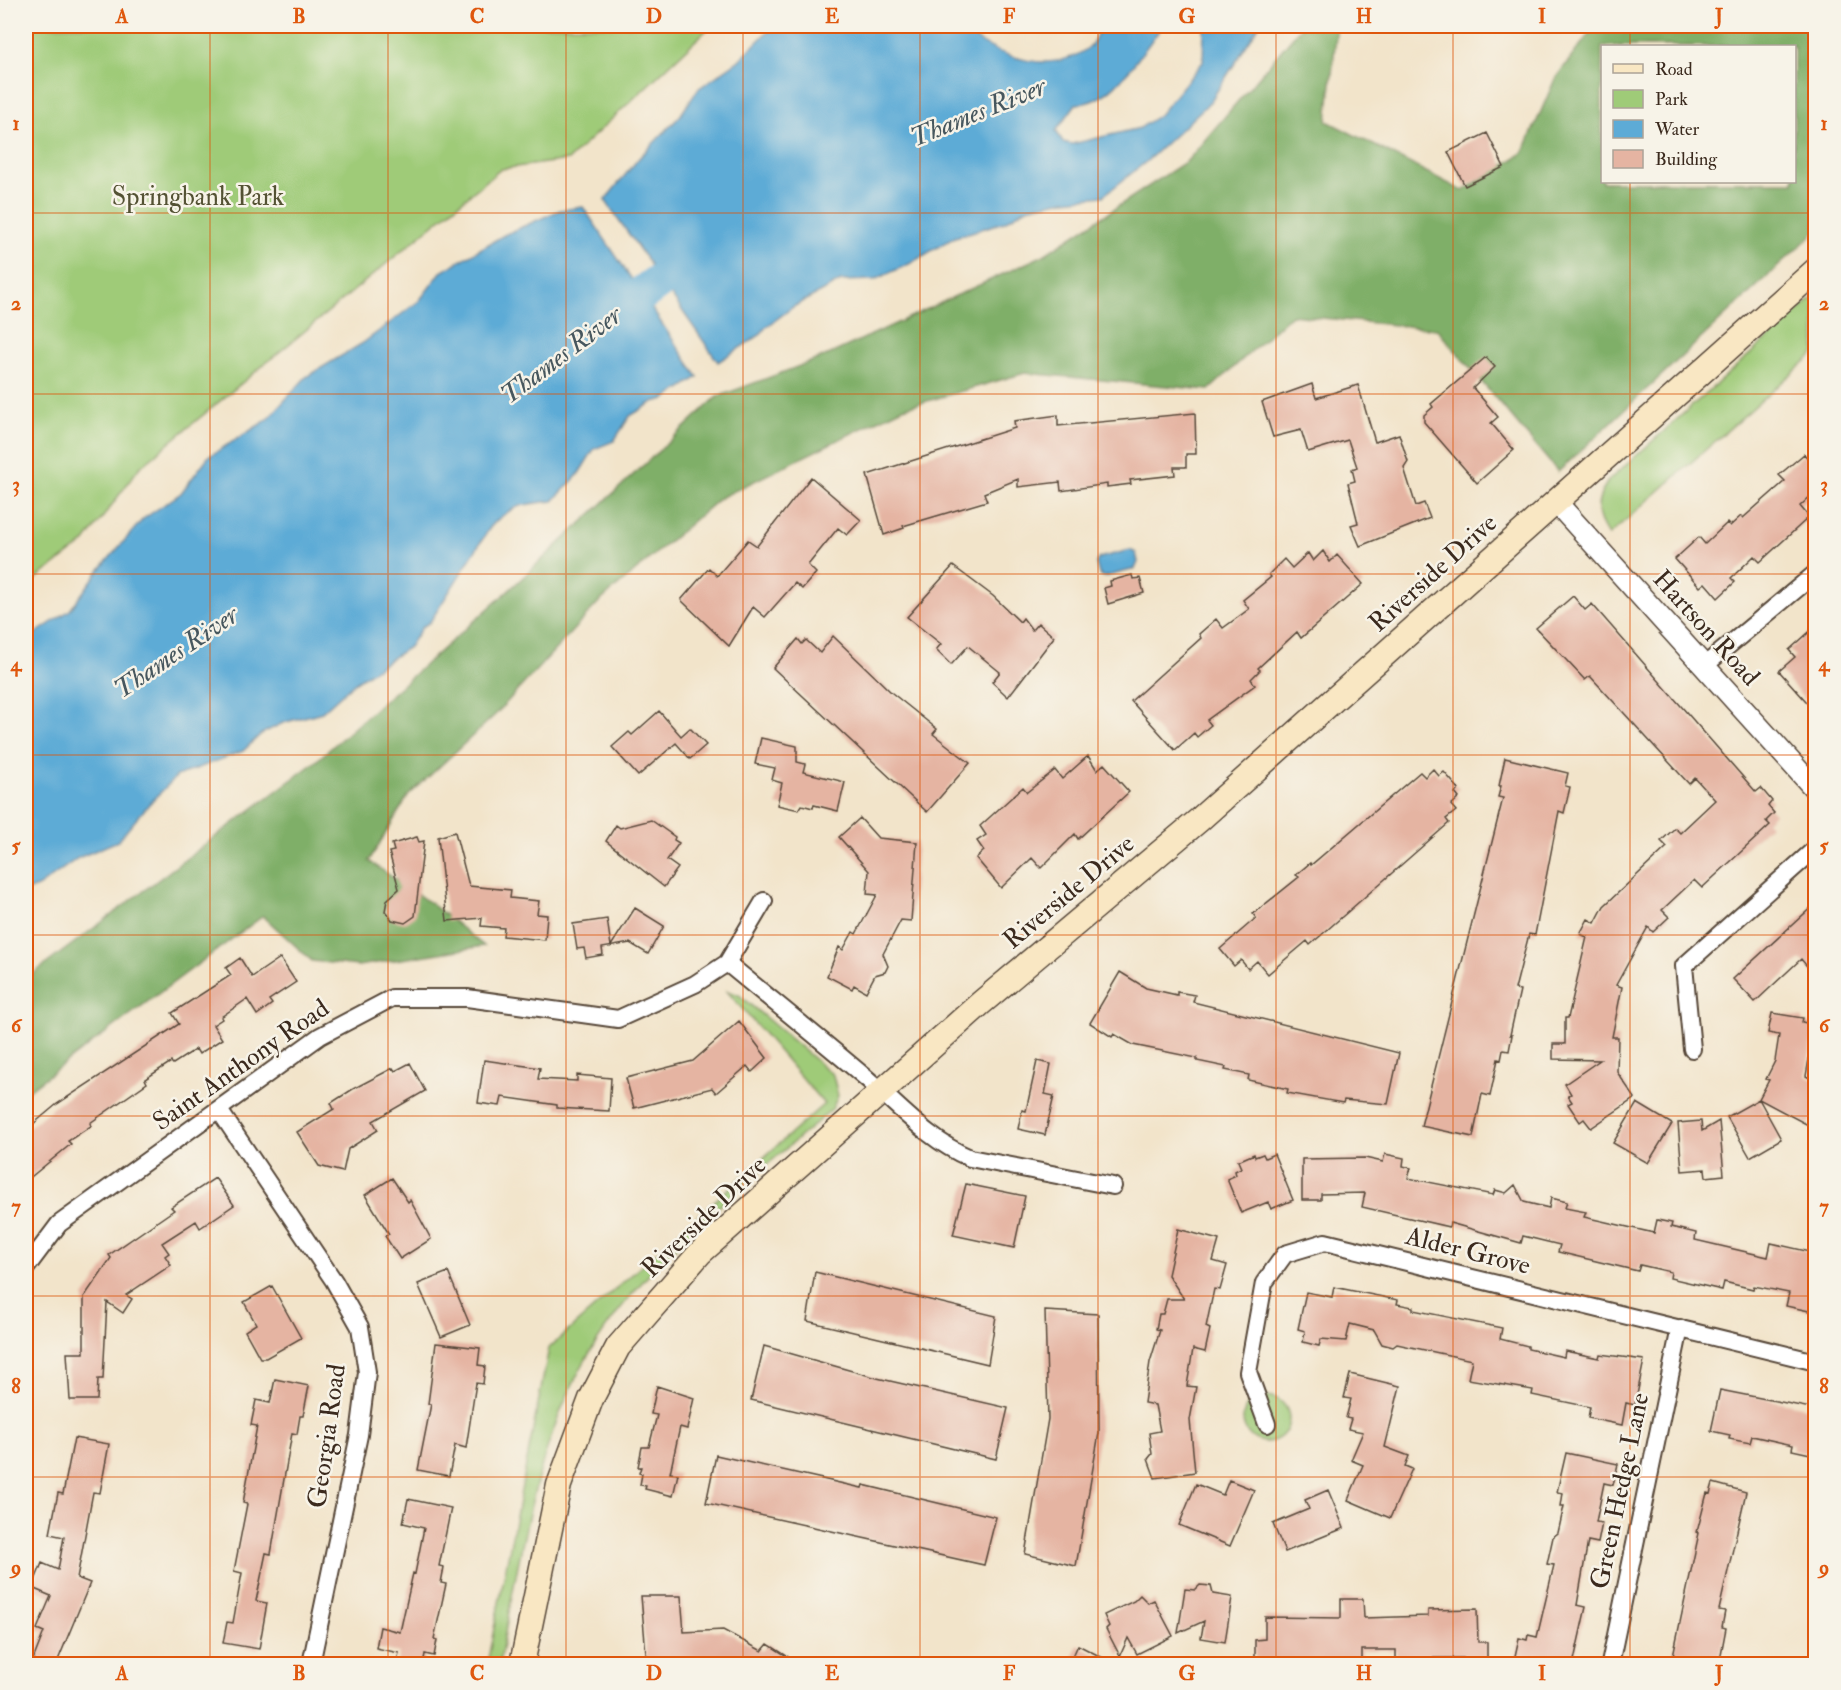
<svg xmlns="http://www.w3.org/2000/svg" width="1841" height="1690" font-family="'IM FELL Double Pica',serif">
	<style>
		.green { fill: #9fcb78; stroke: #6d7a4b; stroke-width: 1.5 }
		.forest { fill: #7faf68; stroke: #5d6c43; stroke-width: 1.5; fill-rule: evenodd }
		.water { fill: #5dabd6; stroke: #4c6a7a; stroke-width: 1.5 }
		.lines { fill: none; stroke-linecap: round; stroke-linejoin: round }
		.river { stroke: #5dabd6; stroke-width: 36 }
		.building { fill: #e5b4a2 }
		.minor-casing { stroke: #564638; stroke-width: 20 }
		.tertiary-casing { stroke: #564638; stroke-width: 24 }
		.secondary-casing { stroke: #564638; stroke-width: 27 }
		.minor { stroke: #fff; stroke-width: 16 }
		.tertiary { stroke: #fff; stroke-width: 21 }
		.secondary { stroke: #f9e7c3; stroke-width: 24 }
		.grid { fill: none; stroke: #df570d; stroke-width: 1.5; stroke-opacity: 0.55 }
		.labels { text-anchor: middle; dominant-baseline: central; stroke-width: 5; stroke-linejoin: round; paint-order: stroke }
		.park-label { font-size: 26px; fill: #545234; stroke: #f7f3e8 }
		.street-label { font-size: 26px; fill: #3b2a1e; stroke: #f7f3e8 }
		.water-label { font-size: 27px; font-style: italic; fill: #47575e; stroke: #f7f3e8 }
		.neatline { fill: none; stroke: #df570d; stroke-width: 2 }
		.grid-label { font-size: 20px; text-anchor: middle; font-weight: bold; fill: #df570d }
	</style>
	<rect width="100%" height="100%" fill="#f7f3e8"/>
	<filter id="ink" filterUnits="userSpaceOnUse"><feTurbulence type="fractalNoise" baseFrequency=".0167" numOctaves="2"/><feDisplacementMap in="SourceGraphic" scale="12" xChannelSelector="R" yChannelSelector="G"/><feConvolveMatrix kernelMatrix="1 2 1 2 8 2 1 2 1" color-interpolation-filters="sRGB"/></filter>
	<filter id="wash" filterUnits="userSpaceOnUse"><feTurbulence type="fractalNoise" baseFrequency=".008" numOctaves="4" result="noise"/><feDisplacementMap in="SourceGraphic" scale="24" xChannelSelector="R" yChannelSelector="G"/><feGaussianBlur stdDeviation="1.35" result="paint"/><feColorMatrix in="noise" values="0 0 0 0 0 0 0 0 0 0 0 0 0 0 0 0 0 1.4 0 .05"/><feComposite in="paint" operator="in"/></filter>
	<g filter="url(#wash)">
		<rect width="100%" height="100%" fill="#f2e4ca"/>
		<path class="green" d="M26,26h685l-143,134 -67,9 -362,299 -55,75 -58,43z
			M1815,296v57l-206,182c-15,-19 -14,-34 -1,-54z
			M727,991l12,4 94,80 5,21 -6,13c-89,79 -193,153 -251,259 -49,91 -62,197 -82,296h-12l62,-316 275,-244z
			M1243 1419a23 23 0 1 1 46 0a23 23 0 1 1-46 0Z"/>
		<path class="forest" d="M1302,26h35l-10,95 136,70 60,-38 32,-74 40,-53h220v206l-257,240 -121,-143 -146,-14 -82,75 -184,-17 -122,35 -183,90 -122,105 -102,111 -88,82 -39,65 64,44 51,41 -126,20 -46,-5 -49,-45 -237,176v-113l289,-217 192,-170 210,-195 109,-41 218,-101 143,-94zM1602,46h192v136h-192z"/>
		<path class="water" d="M781,26h193l-3,10c32,22 80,39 117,12 8,-6 8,-15 14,-22h61c-23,26 -47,77 -87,78l-20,27 7,11 9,2 68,-16 19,-13 44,-53 1,-36h55l-49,76 -63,59 -44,35 -39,4 -37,8 -23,14 -49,15 -46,27 -35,16 -33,1 -48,26 -28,21 -5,7 -42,27 -113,-162 34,-42 41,-42 18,-27 40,-28 28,-28z
			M583,207l115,170 -33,22 -12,3 -23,14 -16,25 -20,8 -16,26 -25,26c-29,3 -40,3 -62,25l-61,96 -8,5 -13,20 -55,36 -32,29 -39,11 -22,11 -18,17 -66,25 -28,28 -31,37 -40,17 -39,28 -13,6v-252l44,-30 30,-41 43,-50 38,-26 27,-36 59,-37 39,-43 57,-34 56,-42 22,-29 63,-37 56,-25z
			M1130,550l6,3 2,9 -3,7 -31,8 -5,-3 -3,-11 3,-5z"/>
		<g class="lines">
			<path class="river" d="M603,322l58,-42 40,-26"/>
		</g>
		<g id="blocks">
			<path class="building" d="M1487,133l17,34 -39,19 -17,-34z
				M1486,357l9,10 -22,21 25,29 -7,6 23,27 -37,33 -53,-61v-7l9,-8 -2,-3z
				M1312,384l4,14 42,-13 17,57 24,-8 9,28 -4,6 12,38 8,-3 6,15 -70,28 -9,-21 7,-2 -10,-40 7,-2 -3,-12 5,-2 -9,-27 -40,12 -7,-22 -28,7 -11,-35z
				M1195,413l1,41h-10v13h-12l1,8 -45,5 1,4 -24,3v-3l-46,7 -1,-9 -42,5v-8l-34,14 3,8 -84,25 1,2 -20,7 -17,-60 148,-47 -1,-7 44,-6v11z
				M1804,454l11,13v25l-15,14 9,11 -49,45 -6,-6 -23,22 4,4 -17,16 -13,-15 -5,4 -25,-28 24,-22 6,7 22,-21 3,3 11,-10 2,2 42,-37 -6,-6z
				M811,477l50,43 -14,15 -9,-7 -30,37 8,8 -14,16 -7,-6 -30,34 -12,-10 -24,39 -48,-46 28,-32 8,8 31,-36 9,6z
				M1323,551l7,11 7,-7 26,29 -62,54 -4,-6 -39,36 2,2 -9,9 4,6 -48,35 4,5 -14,12 -3,-4 -19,17 -44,-49 70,-63 -2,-4 17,-15 7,9 26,-19 -6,-9 28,-23 -2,-3 15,-15 8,9 16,-15 5,8z
				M953,566l40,30 27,26 3,-4 9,12 6,-7 16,14 -46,60 -16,-15 8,-10 -32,-26 -17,19 -15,-15 5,-6 -34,-27z
				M1132,575l1,4 7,-1 4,15 -36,11 -4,-16 7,-2 -1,-5z
				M1573,596l12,14 7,-6 164,188 5,-4 11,13 -4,5 6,7 -8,8 4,4 -68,63 -8,-8 -32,30 7,7 -16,15 -5,-5 -32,58 6,2 -10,50h6l-1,35 18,26 -44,30 -7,-9 -4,3 -12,-18 4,-2 -4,-6 3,-2 -6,-10 35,-24 -47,-1v-15h12v-26h3l19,-81 -7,-3 8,-15 7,4 9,-17 63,-59 -6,-6 14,-13 5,5 35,-33 -20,-22 -6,6 -99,-108 -5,4 -49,-52z
				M1815,627v84l-36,-40 16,-14 -6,-7z
				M833,636l59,57 45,36 -4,5 37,29 -43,49 -154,-144 25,-29 4,5 4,-4 14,13z
				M659,711l22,25 9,-8 16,17 -16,14 -14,-16 -38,33 -26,-29 17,-15 3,3z
				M761,738l36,8v16l8,2 -2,8 42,10 -7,29 -24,-6 -1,3 -11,-3 -3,5 -22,-5 5,-22 -10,-3 3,-12 -20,-4z
				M1088,756l9,14 7,-6 25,28 -51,47 -3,-5 -34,34 -9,-10 -31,30 -25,-30 8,-7 -7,-10 9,-6 -6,-9 43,-39 4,5 28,-22 7,9z
				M1505,758l63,15 -3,13 5,1 -6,26 -5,-2 -24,124 -6,-1 -14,55 5,1 -10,45h2l-3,16 -6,-1 -2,10 -3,-1 -8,37 -8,-2 -9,43 -52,-11 82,-328 -5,-1 3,-11h-2z
				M1433,769l6,7 5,-4 15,17 -4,4 4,5 -8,7 5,6 -10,8 3,4 -139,122 -3,-4 -39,33 -11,-13 -9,8 -7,-9 -7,6 -14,-17 36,-31 -3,-4 46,-37 -3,-2 14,-12 1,2 109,-93 5,5z
				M860,818l18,20 39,4 -6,79 -10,-1 -18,34 5,12 -3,6 -10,3 -9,17 -12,-7 -2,4 -25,-13 12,-29 4,3 10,-18 3,2 21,-39 -10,-1 2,-23 -30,-34z
				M651,820l24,17 -1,3 5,3 -12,17 11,8 -14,19 -58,-46 10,-16 4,3z
				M455,832l14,54 42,4 -1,8 29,3 -2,13 10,1 -2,25 -42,-4 1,-8 -23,-2 1,-8 -35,3 -9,-84z
				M417,837l2,5 5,-1 -9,75 -10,7 -13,-3 -7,-9 2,-11 12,-11 -10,-37 5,-1 -2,-7z
				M1815,904v72l-14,-17 -46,43 -22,-23z
				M635,908l29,18 -16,28 -18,-11 -28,5 1,7 -17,3 -2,-10 -7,1 -4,-25 34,-5 4,27z
				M240,958l12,19 28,-19 16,24 -27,18 3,4 -15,11 -10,-16 -26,18 1,2 -9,6 9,14 -23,15 -3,-5 -23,15 -2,-2 -26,17 2,4 -57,40 1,3 -23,15 3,3 -45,37v-51l31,-26 122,-80 -7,-11 59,-38 -5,-7z
				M1120,972l26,16 31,7v-3l18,3 -2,7 206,51 -11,51 -44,-4 -1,3 -56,-10 1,-4 -40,-9 1,-5 -24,-5 1,-3 -29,-6v-3l-64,-13 -19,-11 -2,3 -22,-14z
				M1772,1013l31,5 -1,4 13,3 -9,51 9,5v30l-7,14 -49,-26 10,-19 -3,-1 9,-18 4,-26 -11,-2z
				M739,1021l28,37 -15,14 -5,-6 -31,27 -4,-5 -78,20 -8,-30 67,-17z
				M484,1060l56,8 -2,11 39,2v-6l34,3 -2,33 -52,-3v-3l-55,-8 -2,9 -22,-3z
				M1037,1061l14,3 -6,30 9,2 -9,39 -27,-6 4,-19 4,1z
				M410,1063l15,28 -52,30 5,9 -30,19 -5,23 -24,-6 -22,-34 37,-23 -3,-6 22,-14 40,-21 2,3z
				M1759,1099l22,40 -31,18 -23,-40z
				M1637,1103l35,21 -24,39 -35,-20z
				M1701,1121l1,10 17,-10 5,54 -18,2 -1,-8 -23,2 -4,-48z
				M1254,1154l1,3 8,-3 2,4 9,-4 19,46 -22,9 -3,-7 -27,11 -14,-34 9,-4 -1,-4 6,-3 -3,-7z
				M1385,1154l19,4 -1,8 8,2 -3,10 85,17 2,-5 11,3 9,-8 9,17 25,6 2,-10 16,4 -2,6 21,4 -2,5 70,16 3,-13 15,3 -1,4 25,6 -1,7 73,17 3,-14 44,10v30l-6,28 -23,-5 3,-13 -35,-7 -1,3 -29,-7 -2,8 -52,-12 1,-6 -31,-7 -2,6 -80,-19 2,-7 -37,-9 -2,7 -71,-20 -1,4 -87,-20 3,-14 -44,1v6h-19v-41l63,-1 18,4z
				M215,1178l19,27 -34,23 -4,-7 -34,22 7,10 -4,3 6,9 -45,30 6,4 -9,14 -16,-11 -4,77h-5l-1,21h-27l-3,-47h17v-56l27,-39 -2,-3 65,-45 -3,-3z
				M392,1178l16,24 2,-2 21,39 -31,20 -15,-23 4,-2 -24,-39z
				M966,1184l59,12 -11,52 -61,-13z
				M1178,1229l41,11 -6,21 14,4 -7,25 -6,-1 -8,38 4,2 -5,23 -12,-3 -6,37 9,1 -6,33 5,52 -40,6 -7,-19 4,-5 -3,-21 11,-2 -5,-26 -11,-2 6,-41 10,-32 -4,-1 3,-15h4l4,-15h17l-16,-24z
				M448,1272l22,53 -29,12 -23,-53z
				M815,1272l181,44 -8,48 -181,-43z
				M272,1286l29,52 -35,20h-6l-15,-27 11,-7 -12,-22z
				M1334,1287l64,13 -1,4 16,3v3l89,18 -2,11 28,7v3l36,8 1,-6 34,7 1,-4 44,6 -9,45 -9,-2 -4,22 -34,-7 2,-11 -58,-12 1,-5 -65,-11 4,-19 -75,-16 -4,3 -11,-3 -8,-14 -24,-6 -4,17 -25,-2 -2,7 -16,-4 2,-11 -7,-2 8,-37 26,5z
				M1045,1311l53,3 1,119 -23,133 -51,-12 23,-135z
				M436,1343l44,5 -2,17 7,1 -2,18 -7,-1 -10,65 -11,-3 -6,31 -31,-6 13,-66h-3z
				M764,1346l113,32 131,30 -12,51 -245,-59z
				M1350,1374l50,12 -15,61 24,9 -4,10 7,3 -22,49 -42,-18 15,-35 -12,-5 12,-28 -15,-3 3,-10 -5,-1 5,-19 -7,-1z
				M275,1379l34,7 -6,30h-3l-3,18 -5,-1 -21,121 -5,-1 -10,48 11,2 -8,46 -36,-6 4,-21 6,1 9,-50 -8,-2 13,-67 -4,-1 14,-77 -6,-1 5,-25 14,3z
				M657,1386l37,12 -7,31 -7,-2 -10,46 8,1 -5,22 -28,-7 1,-3 -6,-1 2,-11 -3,-1 2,-6h-3l4,-20h7l8,-32 -6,-1z
				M1720,1390l91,18 -1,6 5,2v39l-23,-5 1,-5 -41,-9 -2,7 -21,-4 1,-4 -19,-4z
				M74,1438l35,6 -9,49 -7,-1 -16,86 13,5 -34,82h-25l13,-33 -7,-3 14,-33 -19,-8 10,-25 16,7 6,-33 -14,-3 8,-41 5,1z
				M1566,1453l52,11 -5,21 -9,-2 -8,39 6,1 -4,20 -10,-2 -11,64 9,2 -13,58h-60l6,-27 8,2 1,-5 9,2 17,-72 -7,-1 6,-27 5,-4 6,-27h-3l2,-13 -6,-1z
				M716,1455l146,33 1,-3 133,32 -12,48 -278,-62z
				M1229,1480l25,10 -24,56 -51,-21 17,-41 27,11z
				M1713,1483l33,9 -27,118 6,1 -3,16 4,1 -7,37h-48l28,-132 -2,-1 10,-39 3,1z
				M1328,1490l16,38 -59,24 -12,-28 36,-15 -4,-9z
				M408,1499l43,9 -12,58 5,1 -3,16 5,1 -12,55 3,1 -3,16 -9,-2 -2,11h-27l3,-12 -23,-5 4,-21 20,5 13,-59 2,1 9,-46 -21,-5z
				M1200,1585l11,1 2,8 19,3 -7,45 -24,-4 3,-17 -26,12 7,-44 10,1z
				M1140,1595l8,8 6,-3 19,36 -36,18 -9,-16 -8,18 -14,-27 3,-3 -5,-11 30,-14z
				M641,1596h40l3,36 39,-2 39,21 6,-7 33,21h-154z
				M1341,1599h22l1,19 64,-2v-6l49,-1 1,33h9v23h-23l-1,-7h-41v7h-26v-15h-34v11h-31v4h-76v-25l10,-1v-22l76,1z
				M1078,1645l39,20h-48z"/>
		</g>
	</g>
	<g filter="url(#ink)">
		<use href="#blocks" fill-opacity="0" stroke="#564638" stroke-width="1.5"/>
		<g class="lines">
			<defs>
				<path id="minor" d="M1704,666l112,-93
					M727,963l37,-62
					M1692,1049l-8,-83 132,-118
					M219,1110l115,171 26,46 7,45 -8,63 -48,229
					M26,1268l33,-44 261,-188 72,-38h75l151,21 77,-35 32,-21c46,38 92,75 138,114 33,28 64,64 105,81l143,28
					M1267,1424l-19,-52 16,-89 21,-29 40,-12 491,120
					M1610,1664l70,-336"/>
				<path id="tertiary" d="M1556,502l260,288"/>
				<path id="secondary" d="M522,1664l37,-179 32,-86 27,-52 82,-94 281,-250 218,-183 617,-550"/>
			</defs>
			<use href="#minor" class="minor-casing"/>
			<use href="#tertiary" class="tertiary-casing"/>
			<use href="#secondary" class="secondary-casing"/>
			<use href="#minor" class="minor"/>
			<use href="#tertiary" class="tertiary"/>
			<use href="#secondary" class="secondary"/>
		</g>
	</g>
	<path class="grid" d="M210,26v1638M388,26v1638M566,26v1638M743,26v1638M920,26v1638M1098,26v1638M1276,26v1638M1453,26v1638M1630,26v20M1630,182v1482M26,213h1790M26,394h1790M26,574h1790M26,755h1790M26,935h1790M26,1116h1790M26,1296h1790M26,1477h1790"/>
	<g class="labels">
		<g class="park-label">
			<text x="198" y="197">Springbank Park</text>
		</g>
		<g class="street-label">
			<text transform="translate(1433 573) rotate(-42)">Riverside Drive</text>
			<text transform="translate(1706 628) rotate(48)">Hartson Road</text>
			<text transform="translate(1069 892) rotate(-40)">Riverside Drive</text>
			<text transform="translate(241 1065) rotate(-35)">Saint Anthony Road</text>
			<text transform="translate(704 1217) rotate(-44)">Riverside Drive</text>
			<text transform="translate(1468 1251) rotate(14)">Alder Grove</text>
			<text transform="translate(327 1436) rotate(-82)">Georgia Road</text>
			<text transform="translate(1620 1491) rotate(-78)">Green Hedge Lane</text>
		</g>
		<g class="water-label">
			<text transform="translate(978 112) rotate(-22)">Thames River</text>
			<text transform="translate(561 355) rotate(-37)">Thames River</text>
			<text transform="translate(176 652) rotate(-34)">Thames River</text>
		</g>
	</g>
	<rect width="1841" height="1690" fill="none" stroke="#f7f3e8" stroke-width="66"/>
	<rect x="1601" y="45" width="195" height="138" fill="#f7f3e8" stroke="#aca397" stroke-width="1.5"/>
	<rect x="1613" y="64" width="30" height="9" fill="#f9e7c3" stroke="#aca397" stroke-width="1.5"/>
	<text x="1655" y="75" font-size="18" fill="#3b2a1e">Road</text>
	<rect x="1613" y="90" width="30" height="18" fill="#9fcb78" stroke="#aca397" stroke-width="1.5"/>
	<text x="1655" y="105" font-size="18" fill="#3b2a1e">Park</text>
	<rect x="1613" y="120" width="30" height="18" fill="#5dabd6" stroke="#aca397" stroke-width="1.5"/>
	<text x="1655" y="135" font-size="18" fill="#3b2a1e">Water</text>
	<rect x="1613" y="150" width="30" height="18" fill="#e5b4a2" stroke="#aca397" stroke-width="1.5"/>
	<text x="1655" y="165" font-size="18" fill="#3b2a1e">Building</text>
	<rect x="33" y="33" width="1775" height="1624" class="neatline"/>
	<g class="grid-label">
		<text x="122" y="23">A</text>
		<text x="299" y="23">B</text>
		<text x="477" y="23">C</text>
		<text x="654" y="23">D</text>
		<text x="832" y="23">E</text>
		<text x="1009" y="23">F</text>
		<text x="1187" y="23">G</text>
		<text x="1364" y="23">H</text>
		<text x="1542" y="23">I</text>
		<text x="1719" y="23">J</text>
		<text x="16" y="130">1</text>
		<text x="1824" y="130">1</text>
		<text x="16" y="310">2</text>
		<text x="1824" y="310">2</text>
		<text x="16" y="491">3</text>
		<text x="1824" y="491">3</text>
		<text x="16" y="671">4</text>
		<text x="1824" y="671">4</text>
		<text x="16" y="852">5</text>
		<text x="1824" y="852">5</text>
		<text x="16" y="1032">6</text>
		<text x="1824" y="1032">6</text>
		<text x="16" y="1213">7</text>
		<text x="1824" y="1213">7</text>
		<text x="16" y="1393">8</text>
		<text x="1824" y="1393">8</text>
		<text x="16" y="1574">9</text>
		<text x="1824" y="1574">9</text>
		<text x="122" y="1680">A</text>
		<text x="299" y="1680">B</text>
		<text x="477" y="1680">C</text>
		<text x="654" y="1680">D</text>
		<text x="832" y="1680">E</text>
		<text x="1009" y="1680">F</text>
		<text x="1187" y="1680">G</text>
		<text x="1364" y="1680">H</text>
		<text x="1542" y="1680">I</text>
		<text x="1719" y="1680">J</text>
	</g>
</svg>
